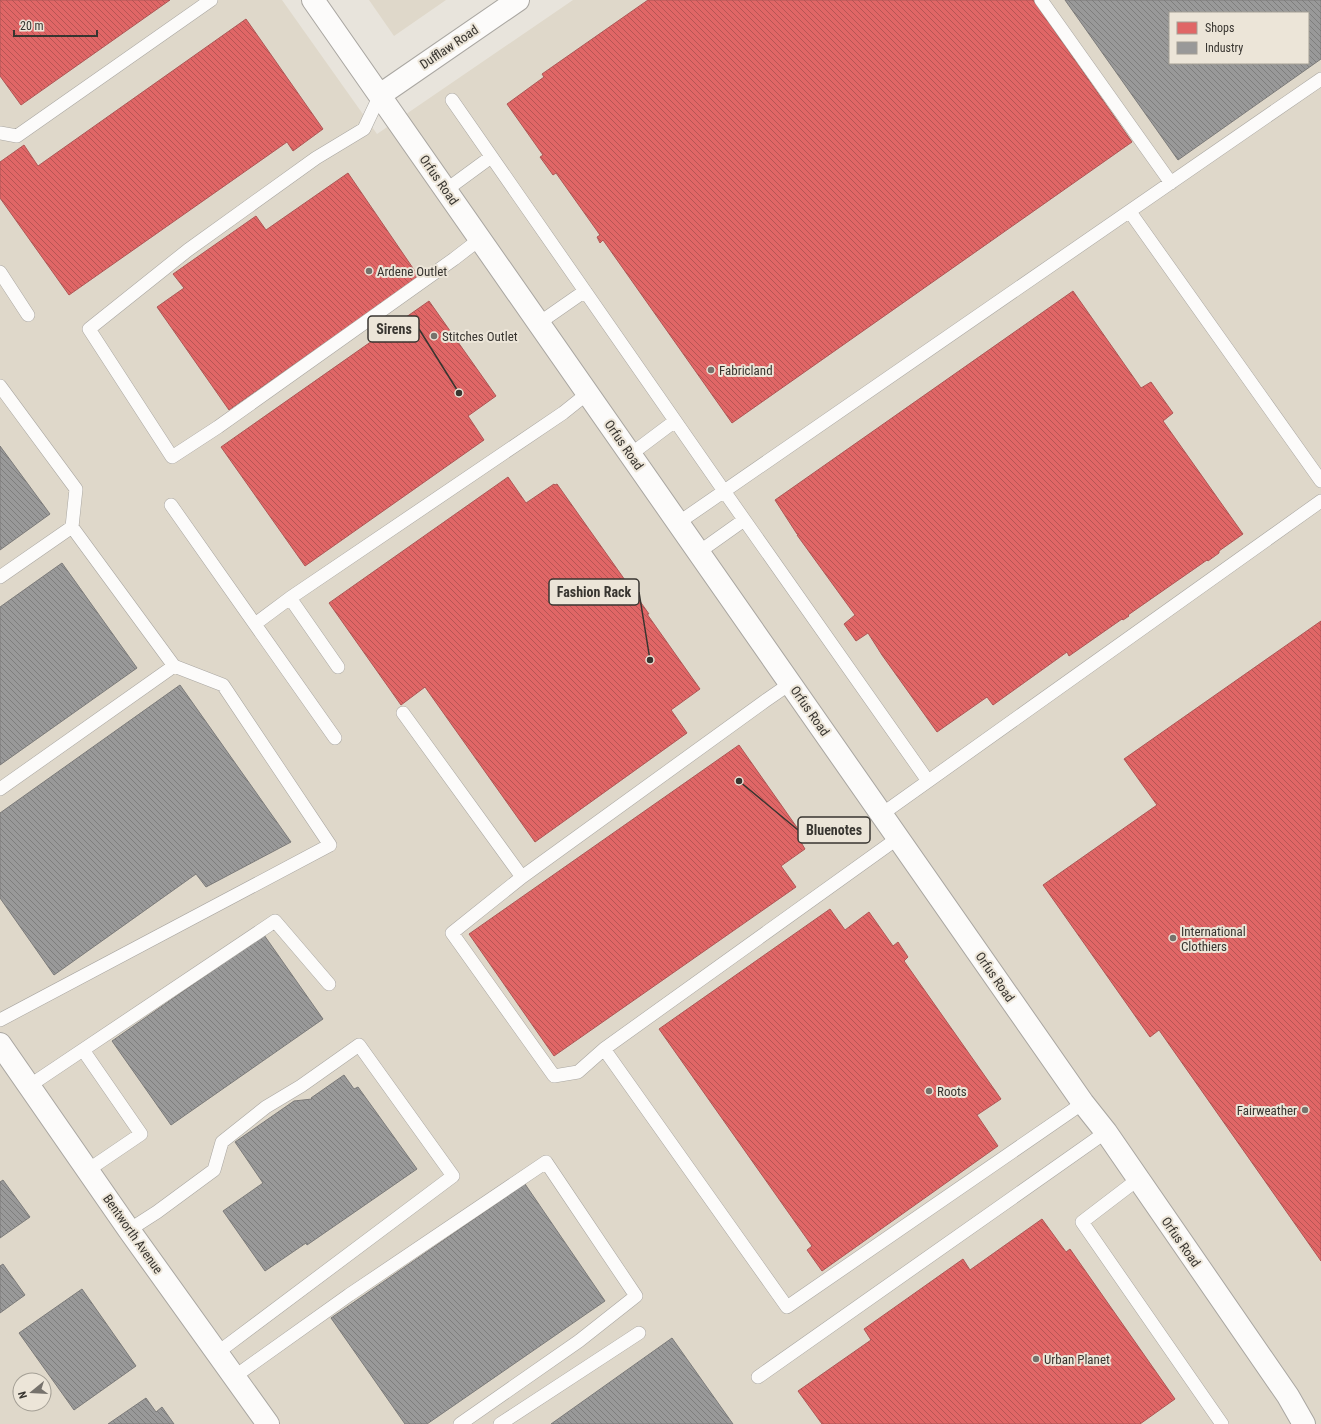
<svg xmlns="http://www.w3.org/2000/svg" width="1321" height="1424" font-family="'Roboto Condensed',sans-serif">
	<style>
		.built { fill: #dfd8ca; fill-rule: evenodd }
		.shops { fill: url(#shops-back-hatch); stroke: #ae5756 }
		.industry { fill: url(#industry-back-hatch); stroke: #7c7b7a; fill-rule: evenodd }
		.lines { fill: none; stroke-linecap: round; stroke-linejoin: round }
		.lane-casing { stroke: #a9a6a1; stroke-width: 14 }
		.street-casing { stroke: #a9a6a1; stroke-width: 24 }
		.secondary-casing { stroke: #a9a6a1; stroke-width: 24 }
		.lane { stroke: #fcfbfa; stroke-width: 13 }
		.street { stroke: #fcfbfa; stroke-width: 22 }
		.secondary { stroke: #fcfbfa; stroke-width: 22 }
		.poi-dot { fill: #76726c; stroke: #ece5d8; stroke-width: 1.5 }
		.labels { text-anchor: middle; dominant-baseline: central; stroke-width: 4; stroke-linejoin: round; paint-order: stroke }
		.street-label { font-size: 13px; fill: #383530; stroke: #ece5d8 }
		.poi-label { font-size: 13px; fill: #383530; stroke: #ece5d8; text-anchor: start }
		.leader { fill: none; stroke: #383530; stroke-width: 1.5 }
		.callout-dot { fill: #383530; stroke: #ece5d8; stroke-width: 1.5 }
		.callout { fill: #ece5d8; stroke: #383530; stroke-width: 1.5 }
		.callout-label { font-size: 14px; text-anchor: middle; font-weight: bold; fill: #383530 }
	</style>
	<defs>
		<pattern id="shops-back-hatch" width="6" height="6" patternUnits="userSpaceOnUse"><rect width="6" height="6" fill="#e06666"/><path d="M-1 5l2 2M0 0l6 6M5-1l2 2" fill="none" stroke="#b75554"/></pattern>
		<pattern id="industry-back-hatch" width="6" height="6" patternUnits="userSpaceOnUse"><rect width="6" height="6" fill="#999"/><path d="M-1 5l2 2M0 0l6 6M5-1l2 2" fill="none" stroke="#7e7e7d"/></pattern>
	</defs>
	<rect width="100%" height="100%" fill="#e8e4dc"/>
	<path class="built" d="M0,0h282l95,134 196,-134h748v1424h-1321zM1170,13h138v50h-138zM20,1380h24v24h-24z
		M369,0h77l-52,36z"/>
	<path class="shops" d="M0,0h170l-149,105 -21,-29z
		M648,0h385l99,142 -400,281 -129,-183 -3,3 -3,-6 3,-2 -44,-62 -3,2 -13,-18 3,-2 -36,-51 37,-27 -2,-3z
		M246,19l77,110 -30,22 -6,-9 -218,153 -69,-97v-36l24,-17 14,21z
		M348,173l71,104 -190,133 -72,-103 27,-19 -11,-14 83,-58 10,14z
		M1073,291l68,97 10,-6 22,31 -10,8 80,113 -24,17v2l-11,8 -1,-1 -79,55 1,1 -6,4 -1,-1 -53,37 -2,-4 -74,53 -6,-8 -50,35 -55,-77 -14,-22 -12,8 -12,-17 11,-9 -58,-80 2,-1h-2l-22,-34z
		M429,301l67,95 -28,20 16,24 -179,126 -84,-119z
		M508,477l18,26 28,-19 1,1 2,-1 92,130h-2l53,75 -29,21 16,23 -152,109 -110,-155 -24,18 -72,-102z
		M1321,621v640l-162,-231 -9,7 -107,-152 114,-80 -33,-46z
		M739,745l64,91 -4,3 6,10 -24,17 15,21 -242,169 -85,-122z
		M830,909l15,21 24,-18 24,34 5,-4 10,15 -4,4 97,138 -24,16 21,31 -176,125 -15,-21 5,-4 -153,-217z
		M1042,1219l24,33 4,-3 105,150 -35,25h-318l-24,-33 73,-51 -7,-11 99,-70 7,11z"/>
	<path class="industry" d="M1065,0h256v59l-143,101zM1170,13h138v50h-138z
		M0,446l50,68 -50,36z
		M62,563l75,105 -137,97v-158z
		M180,685l111,157 -85,45 -10,-13 -142,101 -54,-77v-85z
		M264,935l59,84 -152,106 -59,-84z
		M344,1075l10,14 4,-2 59,82 -110,76 -1,-2 -41,28 -42,-60 40,-28 -28,-41 59,-41 18,-2 -1,-1z
		M3,1180l27,37 -30,21v-56z
		M525,1184l80,117 -178,123h-22l-74,-106z
		M3,1264l22,31 -25,18v-47z
		M82,1289l54,77 -62,44 -55,-77z
		M672,1338l61,86h-182z
		M146,1398l10,14 6,-5 12,17h-66z"/>
	<g class="lines">
		<defs>
			<path id="lane" d="M1041,0l130,183
				M380,95l-16,34 -48,29 -128,92 -99,79 83,128 46,-30 236,-168 26,-20
				M452,100l272,391 204,290
				M0,133l17,3 194,-136
				M446,190l45,-33
				M1130,212l191,269
				M0,272l28,43
				M539,323l46,-32
				M0,386l76,103 -4,38
				M631,454l44,-33
				M171,505l164,233
				M678,523l643,-444
				M699,552l45,-32
				M0,577l72,-50 102,139
				M290,598l48,69
				M255,624l35,-26 273,-185 25,-20
				M791,683l-26,18 -243,176 -70,56 102,143 24,-4 26,-23 294,-211
				M403,713l119,164
				M0,789l174,-123 49,19 107,160 -330,175
				M882,814l439,-313
				M604,1049l183,258 296,-204
				M83,1050l58,84 -53,36
				M29,1086l246,-165 54,63
				M1137,1180l-55,42 140,202
				M129,1230l28,-18 57,-42 8,-28 44,-35 35,-21 58,-41 94,131 -236,177
				M234,1377l115,-82 197,-133 90,134 -57,45 -119,83
				M758,1377l348,-245
				M500,1424l139,-91"/>
			<path id="street" d="M0,1044l129,186 139,194"/>
			<path id="secondary" d="M313,0l770,1103 23,29 182,264 16,28
				M380,95l138,-95"/>
		</defs>
		<use href="#lane" class="lane-casing"/>
		<use href="#street" class="street-casing"/>
		<use href="#secondary" class="secondary-casing"/>
		<use href="#lane" class="lane"/>
		<use href="#street" class="street"/>
		<use href="#secondary" class="secondary"/>
	</g>
	<g class="poi-dot">
		<circle cx="369" cy="271" r="4"/>
		<circle cx="434" cy="336" r="4"/>
		<circle cx="711" cy="370" r="4"/>
		<circle cx="1173" cy="938" r="4"/>
		<circle cx="929" cy="1091" r="4"/>
		<circle cx="1305" cy="1110" r="4"/>
		<circle cx="1036" cy="1359" r="4"/>
	</g>
	<g class="labels">
		<g class="street-label">
			<text transform="translate(449 47) rotate(-34)">Dufflaw Road</text>
			<text transform="translate(439 180) rotate(55)">Orfus Road</text>
			<text transform="translate(624 445) rotate(55)">Orfus Road</text>
			<text transform="translate(810 711) rotate(55)">Orfus Road</text>
			<text transform="translate(995 977) rotate(55)">Orfus Road</text>
			<text transform="translate(133 1234) rotate(55)">Bentworth Avenue</text>
			<text transform="translate(1181 1242) rotate(55)">Orfus Road</text>
		</g>
		<g class="poi-label">
			<text x="377" y="271">Ardene Outlet</text>
			<text x="442" y="336">Stitches Outlet</text>
			<text x="719" y="370">Fabricland</text>
			<text x="1181" y="931">International<tspan x="1181" dy="15">Clothiers</tspan></text>
			<text x="937" y="1091">Roots</text>
			<text x="1297" y="1110" text-anchor="end">Fairweather</text>
			<text x="1044" y="1359">Urban Planet</text>
		</g>
	</g>
	<path class="leader" d="M459 393L419 329M650 660L639 592M739 781L798 830"/>
	<g class="callout-dot">
		<circle cx="459" cy="393" r="4"/>
		<circle cx="650" cy="660" r="4"/>
		<circle cx="739" cy="781" r="4"/>
	</g>
	<g class="callout">
		<rect x="368" y="316" width="51" height="26" rx="4"/>
		<rect x="549" y="579" width="90" height="26" rx="4"/>
		<rect x="798" y="817" width="72" height="26" rx="4"/>
	</g>
	<g class="callout-label">
		<text x="394" y="334">Sirens</text>
		<text x="594" y="597">Fashion Rack</text>
		<text x="834" y="835">Bluenotes</text>
	</g>
	<rect x="1169" y="12" width="140" height="52" fill="#ece5d8" stroke="#a49f95"/>
	<rect x="1177" y="22" width="20" height="12" fill="#e06666" stroke="#a49f95"/>
	<text x="1205" y="32" font-size="12" fill="#383530">Shops</text>
	<rect x="1177" y="42" width="20" height="12" fill="#999999" stroke="#a49f95"/>
	<text x="1205" y="52" font-size="12" fill="#383530">Industry</text>
	<g transform="translate(32 1392) rotate(252)"><circle r="19" fill="#ece5d8" stroke="#a49f95"/>
	<path d="M0-3L7 15L0 10L-7 15Z" fill="#76726c"/>
	<text y="-6" font-size="11" font-weight="bold" text-anchor="middle" fill="#383530">N</text>
	</g>
	<path d="M14 30v6h83v-6" fill="none" stroke="#383530" stroke-width="2"/>
	<text x="20" y="30" font-size="12" fill="#383530" stroke="#ece5d8" stroke-width="3" paint-order="stroke">20 m</text>
</svg>
